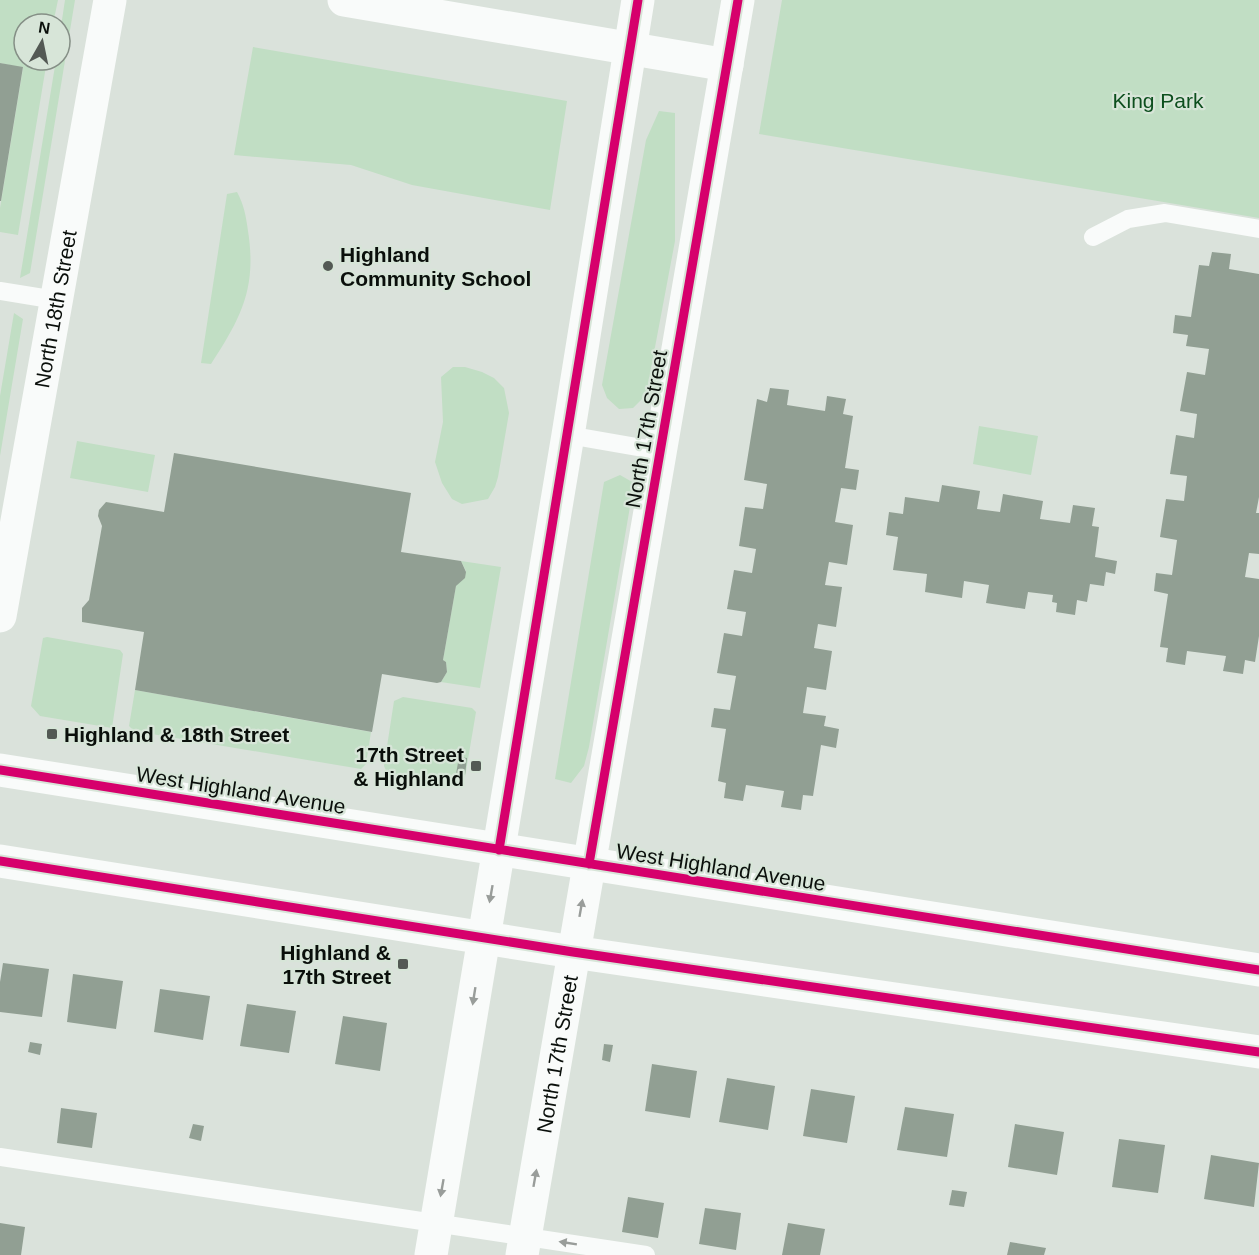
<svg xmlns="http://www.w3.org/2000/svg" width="1259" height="1255" font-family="Helvetica,sans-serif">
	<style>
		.green { fill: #c1dec4 }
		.building { fill: #919f93 }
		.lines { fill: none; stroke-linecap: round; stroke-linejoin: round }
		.lane { stroke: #f9fbfa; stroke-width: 18 }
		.street { stroke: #f9fbfa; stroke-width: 33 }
		.secondary { stroke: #f9fbfa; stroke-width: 33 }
		.primary { stroke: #f9fbfa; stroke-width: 33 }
		.cycleway-casing { stroke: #d7e5d8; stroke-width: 13 }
		.cycleway { stroke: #d6006c; stroke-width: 9 }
		.oneway { fill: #999d9a }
		.poi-dot { fill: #535954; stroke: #d7e5d8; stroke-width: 2 }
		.labels { text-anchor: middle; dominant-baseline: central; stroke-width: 4.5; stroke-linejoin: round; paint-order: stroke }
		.park-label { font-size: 21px; fill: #0d4f1e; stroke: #d7e5d8 }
		.poi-label { font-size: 21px; font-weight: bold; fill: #0a0f0b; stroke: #d7e5d8; text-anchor: start }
		.street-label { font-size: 21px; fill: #0a0f0b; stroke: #d7e5d8 }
	</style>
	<rect width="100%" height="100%" fill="#dae2db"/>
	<path class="green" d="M0,0h58l-5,24h-29v36h23l-29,175 -18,-3v-24l23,-140 -23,-5z
		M65,0h10l-45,273 -10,5 36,-218h4v-27z
		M782,0h477v218l-500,-84z
		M253,47l314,54 -17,109 -138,-25 -61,-20 -117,-10z
		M659,111l16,2v128l-29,154 -13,13 -14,1 -12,-11 -5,-13 44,-245z
		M237,192c7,13 9,24 11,39 9,57 -7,87 -37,133l-10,-1 26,-169z
		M14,313l9,6 -23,137v-60z
		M453,367h12l17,5 12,6 10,10 5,25 -11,64 -3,10 -7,12 -26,5 -10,-5 -10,-16 -7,-21 8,-40 -2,-45z
		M979,426l59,10 -7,39 -58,-11z
		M77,441l78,14 -7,37 -78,-14z
		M620,475l14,8 -45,264 -5,19 -13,17 -16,-4 49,-297z
		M461,561l40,6 -21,121 -39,-6 6,-10 -1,-10 -3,-2 13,-74 10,-15z
		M47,637l73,13 3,4 -11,74 -72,-12 -9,-10 12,-68z
		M135,690l236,42 -5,32 -5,5 -227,-38 -5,-5z
		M403,697l69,11 4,4 -11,65 -9,7 -69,-11 -3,-7 10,-65z"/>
	<path class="building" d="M0,63l23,4 -22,134h-1z
		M1212,252l19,2 -2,15 30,5v223l-3,16h3v41l-10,-1 -4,24 14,2v57l-4,26 -10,-2 -2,14 -20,-3 3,-15 -39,-5 -2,14 -19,-3 2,-14 -8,-1 8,-53 -14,-3 2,-18 16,2 5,-35 -17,-3 6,-38 18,2 3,-25 -17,-2 6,-39 18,3 3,-24 -17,-3 7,-39 18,3 4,-26 -23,-3 2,-11 -15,-2 2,-18 16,2 8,-52 10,1z
		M770,388l19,2 -2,15 38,6 2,-15 19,3 -3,15 10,2 -8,52 14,2 -3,20 -15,-2 -6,34 18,3 -6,40 -18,-3 -4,23 17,2 -6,40 -18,-3 -4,24 18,3 -6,39 -19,-3 -4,26 23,3 -2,10 15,3 -3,19 -15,-3 -8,51 -10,-1 -2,15 -20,-3 3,-16 -38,-6 -3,16 -19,-3 2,-15 -8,-2 8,-52 -15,-2 3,-19 16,2 6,-34 -19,-3 7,-40 18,3 4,-24 -19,-3 7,-39 18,3 4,-24 -17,-3 6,-39 18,2 4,-25 -23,-4 13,-81 10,3z
		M174,453l237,40 -10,59 60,9 5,11 -1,6 -9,8 -13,74 3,2 1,10 -6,10 -4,1 -55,-9 -10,58 -237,-42 9,-58 -62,-10v-14l7,-8 13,-74 -4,-10 1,-6 7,-8 58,10z
		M942,485l38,6 -3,18 23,3 3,-18 40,7 -3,18 30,4 3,-18 22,3 -3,18 7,1 -4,30 22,4 -2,13 -9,-2 -2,14 -14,-2 -3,18 -10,-2 -2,15 -19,-3 1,-9 -5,-1 1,-7 -25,-3 -3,17 -39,-6 3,-18 -25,-4 -2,17 -37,-6 2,-18 -34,-4 5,-33 -12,-2 3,-23 14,2 2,-17 34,5z
		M459,757l8,1 -2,17 -9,-1z
		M3,963l46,6 -7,48 -42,-5v-30z
		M73,974l50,7 -7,48 -49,-7z
		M160,989l50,7 -7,44 -49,-8z
		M247,1004l49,7 -7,42 -49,-7z
		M343,1016l44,7 -7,48 -45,-7z
		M30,1042l12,2 -2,11 -12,-3z
		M604,1044l9,1 -3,17 -8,-2z
		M652,1064l45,7 -7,47 -45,-7z
		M727,1078l48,8 -7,44 -49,-8z
		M811,1089l44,7 -8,47 -44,-7z
		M905,1107l49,7 -7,43 -50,-7z
		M61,1108l36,5 -5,35 -35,-5z
		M193,1124l11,2 -3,15 -12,-3z
		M1015,1124l49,8 -7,43 -49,-8z
		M1119,1139l46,6 -7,48 -46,-6z
		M1211,1155l48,8 -5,44 -50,-8z
		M952,1190l15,2 -3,15 -15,-2z
		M628,1197l36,6 -6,35 -36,-6z
		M705,1208l36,5 -5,37 -37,-6z
		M0,1223l25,4 -4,28h-21z
		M788,1223l37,6 -5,26h-38z
		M1010,1242l36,6 -2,7h-37z"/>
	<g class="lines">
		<path class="lane" d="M1093,237l35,-18 37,-6 94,16
			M0,291l56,9
			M568,435l92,16
			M0,1157l646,98"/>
		<g class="street">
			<path d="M344,0l383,65"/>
			<path id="s1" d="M0,616l110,-616"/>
		</g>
		<g class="secondary">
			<path d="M431,1255l137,-820 70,-435"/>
			<path id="s2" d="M522,1255l216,-1255"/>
		</g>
		<path class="primary" d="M0,770l1259,200
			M0,861l573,91 686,100"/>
		<defs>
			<path id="cycleway" d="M0,770l1259,200
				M499,850l139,-850
				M0,861l573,91 686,100
				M589,864l149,-864"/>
		</defs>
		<use href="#cycleway" class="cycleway-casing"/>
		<use href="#cycleway" class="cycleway"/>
	</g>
	<defs><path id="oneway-solid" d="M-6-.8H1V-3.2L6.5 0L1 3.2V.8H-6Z" transform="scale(1.5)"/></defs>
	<g class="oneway">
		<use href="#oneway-solid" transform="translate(491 894) rotate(100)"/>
		<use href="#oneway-solid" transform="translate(581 908) rotate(-80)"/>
		<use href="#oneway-solid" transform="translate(474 996) rotate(99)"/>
		<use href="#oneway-solid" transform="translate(535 1178) rotate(-80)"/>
		<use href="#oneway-solid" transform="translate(442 1188) rotate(100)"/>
		<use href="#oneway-solid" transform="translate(568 1243) rotate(-171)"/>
	</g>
	<g class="poi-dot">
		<circle cx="328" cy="266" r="6"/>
		<rect x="46" y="728" width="12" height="12" rx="3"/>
		<rect x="470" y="760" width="12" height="12" rx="3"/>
		<rect x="397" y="958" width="12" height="12" rx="3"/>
	</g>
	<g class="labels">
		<g class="park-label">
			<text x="1158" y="100">King Park</text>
		</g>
		<g class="poi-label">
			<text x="340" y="254">Highland<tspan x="340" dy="24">Community School</tspan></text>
			<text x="64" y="734">Highland &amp; 18th Street</text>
			<text x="464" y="754" text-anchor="end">17th Street<tspan x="464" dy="24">&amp; Highland</tspan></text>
			<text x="391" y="952" text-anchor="end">Highland &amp;<tspan x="391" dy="24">17th Street</tspan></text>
		</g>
		<g class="street-label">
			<text stroke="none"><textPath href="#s1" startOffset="312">North 18th Street</textPath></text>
			<text transform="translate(646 429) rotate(-80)">North 17th Street</text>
			<text transform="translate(241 790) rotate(9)">West Highland Avenue</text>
			<text transform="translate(721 867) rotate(9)">West Highland Avenue</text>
			<text stroke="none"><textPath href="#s2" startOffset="204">North 17th Street</textPath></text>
		</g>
	</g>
	<g transform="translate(42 42) rotate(9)"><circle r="28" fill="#d7e5d8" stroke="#858f86" stroke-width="1.5"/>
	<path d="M0-4.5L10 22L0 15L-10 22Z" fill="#535954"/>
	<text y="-9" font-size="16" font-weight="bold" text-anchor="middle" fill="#0a0f0b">N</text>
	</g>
</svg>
